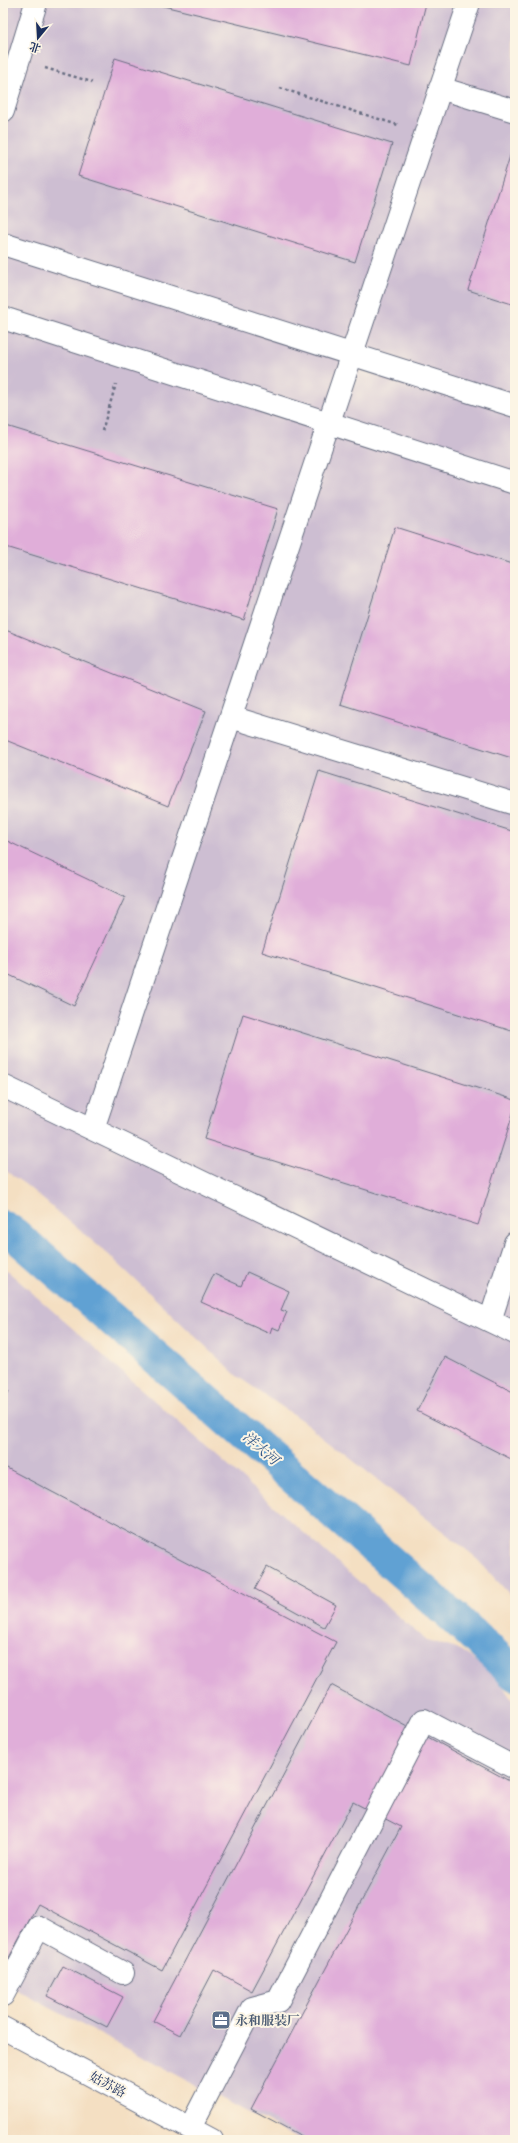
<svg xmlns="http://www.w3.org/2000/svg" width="518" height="2143" font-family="'Libre Caslon Text','Noto Serif SC',serif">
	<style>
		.industrial { fill: #cdbed2 }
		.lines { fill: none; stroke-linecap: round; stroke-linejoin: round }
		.canal { stroke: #60a1d3; stroke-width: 34 }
		.building { fill: #e0aed9 }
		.minor-casing { stroke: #676d81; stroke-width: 24 }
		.path { stroke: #676d81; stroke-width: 2.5; stroke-dasharray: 3 3; stroke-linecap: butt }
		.minor { stroke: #fff; stroke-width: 22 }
		.labels { text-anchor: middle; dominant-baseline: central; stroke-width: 4; stroke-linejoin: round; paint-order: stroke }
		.service-label { font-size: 13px; font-weight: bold; fill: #4e5e75; stroke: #fcf5e5; text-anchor: start }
		.street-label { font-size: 13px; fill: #1b2f5e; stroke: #fcf5e5 }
		.water-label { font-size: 14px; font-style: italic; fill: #335787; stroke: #fcf5e5 }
	</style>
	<rect width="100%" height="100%" fill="#fcf5e5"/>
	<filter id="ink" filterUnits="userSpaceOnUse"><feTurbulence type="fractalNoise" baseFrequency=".025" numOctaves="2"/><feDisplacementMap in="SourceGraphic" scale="8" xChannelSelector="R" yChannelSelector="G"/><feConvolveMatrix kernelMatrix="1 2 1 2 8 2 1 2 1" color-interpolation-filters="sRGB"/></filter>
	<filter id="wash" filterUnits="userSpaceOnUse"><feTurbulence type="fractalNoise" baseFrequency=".012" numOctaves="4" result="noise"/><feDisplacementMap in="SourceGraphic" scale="16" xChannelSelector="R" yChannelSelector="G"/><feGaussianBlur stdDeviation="0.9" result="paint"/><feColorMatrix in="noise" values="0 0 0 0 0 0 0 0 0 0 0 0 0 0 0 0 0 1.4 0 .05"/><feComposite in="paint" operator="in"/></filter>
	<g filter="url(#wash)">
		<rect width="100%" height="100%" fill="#f4dfc2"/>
		<path class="industrial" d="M3,3h512v1597l-42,-45 -169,-133 -67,-46 -128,-121 -83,-70 -23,-16z
			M3,1267l421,372 36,11 23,16 20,20 12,19v435h-215l-297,-157z"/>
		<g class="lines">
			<path class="canal" d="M3,1227l11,7 443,386 58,54"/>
		</g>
		<g id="blocks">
			<path class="building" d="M151,3h275l-15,63z
				M115,58l277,86 -37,118 -277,-86z
				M515,140v165l-47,-15z
				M3,425l275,84 -34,111 -241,-74z
				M395,527l120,38v194l-175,-55z
				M3,629l203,82 -38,95 -165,-67z
				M319,771l196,61v200l-253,-80z
				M3,839l122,58 -51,109 -71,-34z
				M243,1014l272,86v7l-37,118 -274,-86z
				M247,1272l42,19 -8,19 6,2 -8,18 -7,-3 -2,6 -69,-31 13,-28 27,12z
				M445,1357l70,36v68l-98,-50z
				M3,1388l6,3 -6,11z
				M3,1466l333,176 -174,328 -124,-66 -33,61 -2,-1z
				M267,1567l69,38 -12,22 -69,-38z
				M331,1685l184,99v356h-206l-58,-31 150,-282 -48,-25 -101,189 -38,-21 -34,65 -27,-14z
				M63,1966l60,31 -16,30 -60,-31z"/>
		</g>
	</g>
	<g filter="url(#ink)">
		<use href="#blocks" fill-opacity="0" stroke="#676d81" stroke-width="1"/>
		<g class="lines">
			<defs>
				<path id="minor" d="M440,88l75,23
					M3,111l33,-108
					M3,244l512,162
					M3,318l512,165
					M231,717l284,87
					M3,1086l512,247
					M93,1129l376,-1126
					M490,1321l25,-78
					M3,1995l36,-68 84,46
					M3,2028l209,112
					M190,2128l62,-120 26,-7 146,-281 91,48"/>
			</defs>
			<use href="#minor" class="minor-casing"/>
			<path class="path" d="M45,68l47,14
				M280,88l118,37
				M102,431l14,-47"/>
			<use href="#minor" class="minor"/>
		</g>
	</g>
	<defs>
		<symbol id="office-square" viewBox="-11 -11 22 22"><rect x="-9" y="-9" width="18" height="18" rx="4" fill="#5c6f8a" stroke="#fcf5e5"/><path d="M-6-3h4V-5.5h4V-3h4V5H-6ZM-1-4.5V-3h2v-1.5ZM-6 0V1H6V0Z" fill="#fff"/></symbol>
	</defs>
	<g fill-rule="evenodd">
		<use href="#office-square" x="210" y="2009" width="22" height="22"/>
	</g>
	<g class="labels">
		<g class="service-label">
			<text x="235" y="2020">永和服装厂</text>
		</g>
		<g class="street-label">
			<text transform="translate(108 2084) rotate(28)">姑苏路</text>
		</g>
		<g class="water-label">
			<text transform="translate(261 1448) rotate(41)">洋大河</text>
		</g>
	</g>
	<rect width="518" height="2143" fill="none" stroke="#fcf5e5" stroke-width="16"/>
	<g transform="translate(38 38) rotate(198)" stroke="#fcf5e5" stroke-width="3" paint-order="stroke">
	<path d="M0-3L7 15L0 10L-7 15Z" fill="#1b2f5e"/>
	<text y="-6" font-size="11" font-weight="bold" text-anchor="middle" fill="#1b2f5e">北</text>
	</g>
</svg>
